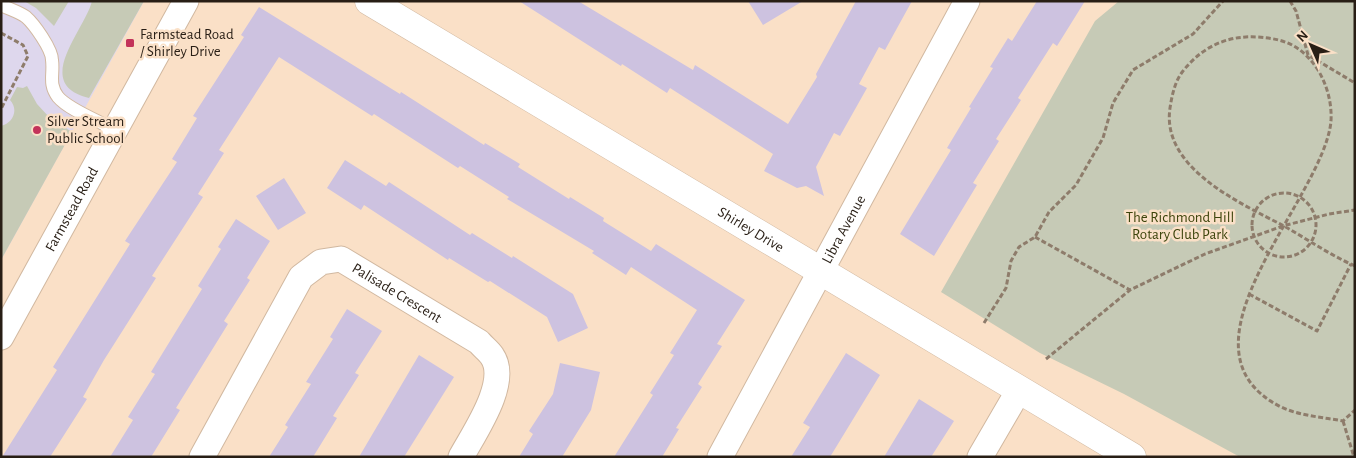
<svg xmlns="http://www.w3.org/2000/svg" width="1356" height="458" font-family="'Alegreya Sans',sans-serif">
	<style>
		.education { fill: #ded7ed }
		.green { fill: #c6cab6 }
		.building { fill: #cdc2e0 }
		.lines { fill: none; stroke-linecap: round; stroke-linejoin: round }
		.service-casing { stroke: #d1b8a0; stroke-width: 14 }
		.minor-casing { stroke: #d1b8a0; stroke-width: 27 }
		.tertiary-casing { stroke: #d1b8a0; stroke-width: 29 }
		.path { stroke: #8e7c6b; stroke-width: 3; stroke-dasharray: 5 2.5; stroke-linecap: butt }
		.service { stroke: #fff; stroke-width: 12 }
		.minor { stroke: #fff; stroke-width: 25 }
		.tertiary { stroke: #fff; stroke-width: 28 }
		.poi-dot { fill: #c3335a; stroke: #fae0c7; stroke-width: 2 }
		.labels { text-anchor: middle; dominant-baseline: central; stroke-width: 5; stroke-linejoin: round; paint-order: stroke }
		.poi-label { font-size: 15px; fill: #281e15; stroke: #fae0c7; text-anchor: start }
		.street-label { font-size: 15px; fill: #281e15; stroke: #fae0c7 }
		.park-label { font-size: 15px; fill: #3d440c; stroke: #fae0c7 }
	</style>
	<rect width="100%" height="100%" fill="#fae0c7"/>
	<path class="education" d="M1,1h143l-143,259z"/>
	<path class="green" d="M24,1h45l-15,25 -18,-18z
		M92,1h52l-55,97c-58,-14 -4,-68 3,-97z
		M1119,1h236v456h-115l-116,-63 -84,-41 -99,-61 154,-271z
		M27,86l10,18 12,13 23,15 -71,128v-134c12,-3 18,-16 9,-26l7,-13 6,1z"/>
	<path class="building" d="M519,1h59l115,69 2,-5 93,59 29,-47 -1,-3 40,-73h56l-27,49 -6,-3 -20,37 8,4 -27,48 -6,-3 -18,34 8,29 -18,-10 -9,2 -33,-17 9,-17 -103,-66 -3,5 -45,-29 -1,2z
		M748,1h55l-40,24z
		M1037,1h48l-28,45 -4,-3 -35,55 3,2 -25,39 3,2 -26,42 4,2 -43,71 -34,-22 51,-84 -4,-2 24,-40 -2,-1 24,-39 -3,-1 18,-29 4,3z
		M259,7l141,87 1,-2 83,53 1,-2 35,21 -2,3 51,32 1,-2 34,21 -1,3 48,30 5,-7 89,56 -28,44 5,2 -24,38 4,3 -26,41 3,1 -17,28h-48l39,-62 -3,-2 24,-38 -4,-2 27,-43 -66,-43 -5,8 -34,-22 2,-2 -87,-52 2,-2 -49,-31 -2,2 -84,-54 -2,2 -93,-59 -60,93 5,3 -26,41 5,3 -51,79 4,2 -52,82 -21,37 4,2 -37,58h-48l55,-87 -4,-3 77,-123 -5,-3 52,-79 -5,-3 25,-41 -4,-2 51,-79 -3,-2z
		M345,160l41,26 3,-4 81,53 2,-2 40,25 1,-2 60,38 15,34 -30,14 -11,-25 -57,-36 -2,1 -39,-24 -1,2 -84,-55 -3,5 -34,-22z
		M284,178l22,35 -28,17 -22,-34z
		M236,219l34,22 -23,37 3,2 -26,41 4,3 -52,84 4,2 -29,47h-41l23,-37 -5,-3 27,-43 -4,-2 51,-83 -4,-3 23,-37 -3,-2z
		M347,309l35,22 -27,42 4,2 -26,41 4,2 -24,39h-44l19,-30 -3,-2 26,-41 -5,-2 27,-43 -3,-2z
		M846,353l34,22 -50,82h-39l19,-30 -7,-4z
		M419,355l35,22 -50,80h-45z
		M560,363l40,9 -9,38 -29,47h-43l14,-23 -4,-3 24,-37z
		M919,399l35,22 -23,36h-47z"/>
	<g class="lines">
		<defs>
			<path id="service" d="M1,5c8,4 18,7 25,12 8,7 26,32 26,43 2,14 -4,24 6,37 11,13 41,24 57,33"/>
			<g id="minor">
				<path id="s1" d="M1,337l185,-336"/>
				<path id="s2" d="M202,457l99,-180 20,-15 20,-3 138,83c4,5 10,9 13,14 18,26 -18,77 -31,101"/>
				<path id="s3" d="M720,457l247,-456"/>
				<path d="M980,457l39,-67"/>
			</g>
			<g id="tertiary">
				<path id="s4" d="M369,1l763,456"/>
			</g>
		</defs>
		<use href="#service" class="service-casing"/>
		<use href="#minor" class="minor-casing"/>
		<use href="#tertiary" class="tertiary-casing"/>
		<path class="path" d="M1290,1l6,10 12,44 47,28
			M1,33l22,12 5,11 -27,53
			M1252 225a32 32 0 1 1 64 0a32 32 0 1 1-64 0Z
			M1035,237l95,53
			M1355,266c-25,-11 -48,-27 -71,-40 -44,-23 -123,-58 -114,-118 2,-13 5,-27 13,-37 19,-24 44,-36 75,-34 28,2 44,9 60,33 9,15 14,33 13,51 -7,78 -167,227 -50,286 19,9 41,10 62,14l12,-11
			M1249,294l68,37 34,-67
			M984,323l22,-35 5,-27 8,-14 16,-10 14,-25 27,-27 27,-47 10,-35 20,-33 60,-36 30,-33
			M1046,359l84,-69 75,-36 78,-28 46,-12 26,-4
			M1343,421l11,36"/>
		<use href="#service" class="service"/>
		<use href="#minor" class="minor"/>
		<use href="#tertiary" class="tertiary"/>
	</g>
	<g class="poi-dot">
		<rect x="125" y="38" width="10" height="10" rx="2.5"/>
		<circle cx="37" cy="130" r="5"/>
	</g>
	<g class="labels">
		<g class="poi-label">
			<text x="140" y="34">Farmstead Road<tspan x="140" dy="17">/ Shirley Drive</tspan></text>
			<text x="47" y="121">Silver Stream<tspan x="47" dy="17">Public School</tspan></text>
		</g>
		<g class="street-label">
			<text stroke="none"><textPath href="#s1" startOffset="146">Farmstead Road</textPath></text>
			<text stroke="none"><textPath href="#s4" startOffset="445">Shirley Drive</textPath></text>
			<text stroke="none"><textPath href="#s3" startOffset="259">Libra Avenue</textPath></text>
			<text stroke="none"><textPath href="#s2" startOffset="316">Palisade Crescent</textPath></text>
		</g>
		<g class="park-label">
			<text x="1180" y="217">The Richmond Hill<tspan x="1180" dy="17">Rotary Club Park</tspan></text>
		</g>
	</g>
	<rect width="1356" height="458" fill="none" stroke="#281e15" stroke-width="5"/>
	<g transform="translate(1311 45) rotate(315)" stroke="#fae0c7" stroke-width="4" paint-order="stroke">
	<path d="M0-4L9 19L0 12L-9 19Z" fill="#281e15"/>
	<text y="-8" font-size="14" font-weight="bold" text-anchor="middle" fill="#281e15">N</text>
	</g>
</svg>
